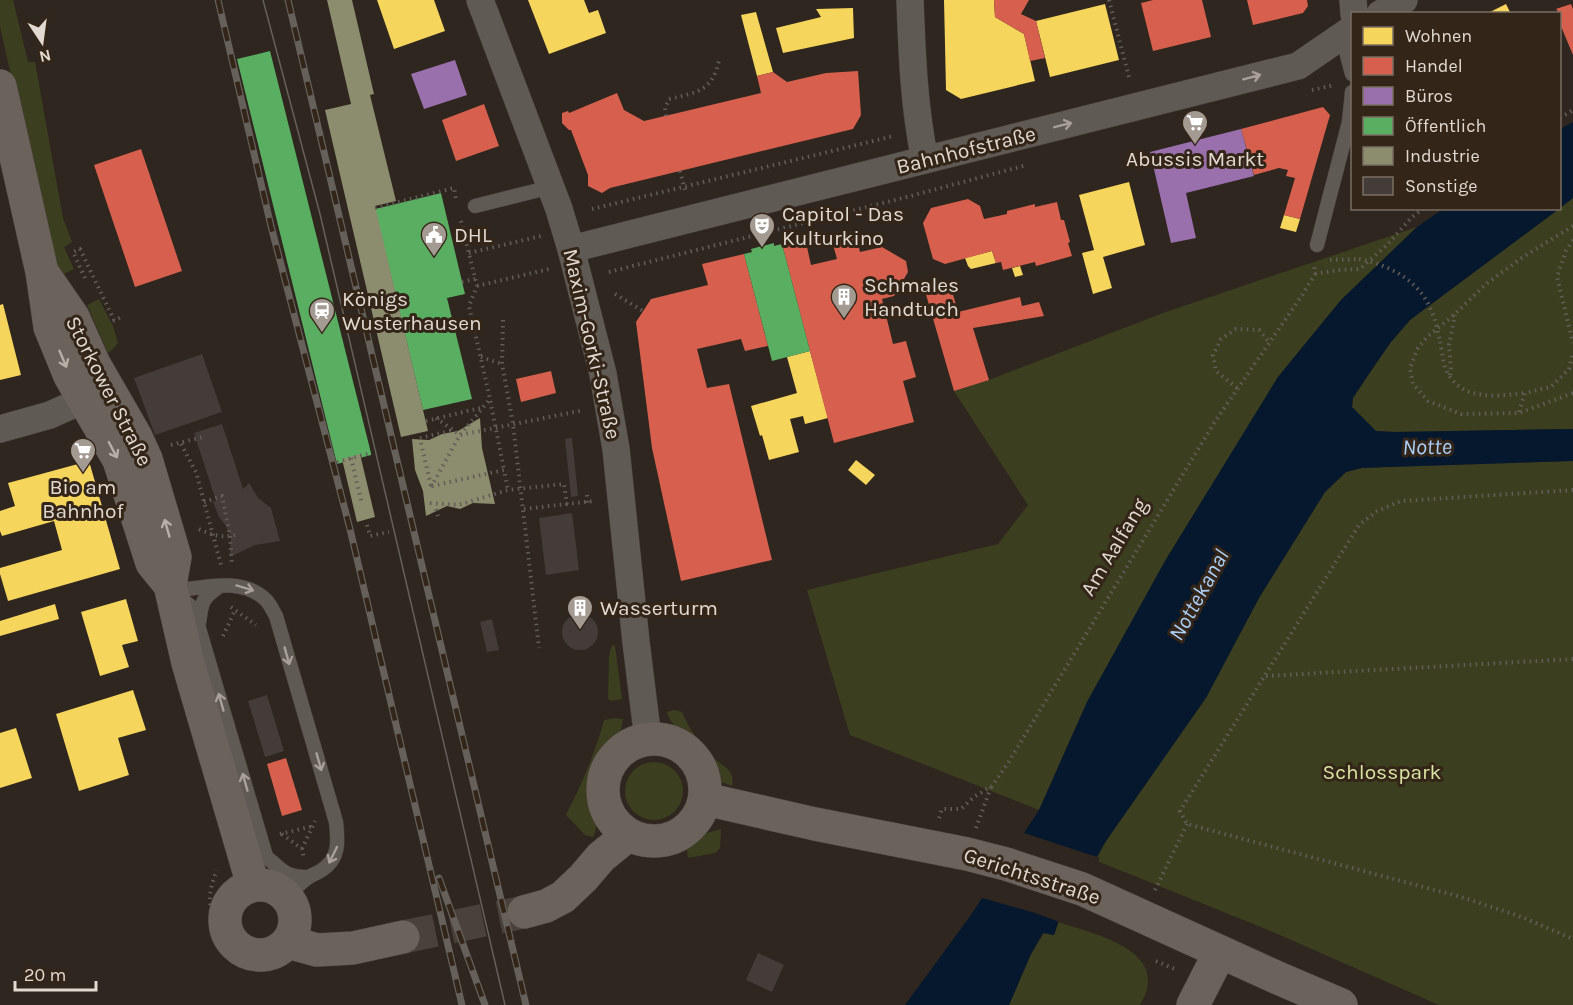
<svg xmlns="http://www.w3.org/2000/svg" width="1573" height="1005" font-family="Karla,sans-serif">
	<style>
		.green { fill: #3c3f1f }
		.water { fill: #05182e }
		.pier { fill: #2e261f }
		.homes { fill: #f6d55c }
		.shops { fill: #d6604d }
		.offices { fill: #9970ab }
		.public { fill: #5aae61 }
		.industry { fill: #8c8c6e }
		.building { fill: #433c38 }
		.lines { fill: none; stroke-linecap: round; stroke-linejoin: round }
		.secondary-tunnel { stroke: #49413a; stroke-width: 33; stroke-dasharray: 33 16; stroke-linecap: butt }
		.lane-casing { stroke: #4b433d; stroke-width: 15 }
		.street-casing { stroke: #4b433d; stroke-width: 28 }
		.secondary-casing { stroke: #4b433d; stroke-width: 34 }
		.path { stroke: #635d58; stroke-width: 4; stroke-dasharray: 1.5 4.5; stroke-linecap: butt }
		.lane { stroke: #605a55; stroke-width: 14 }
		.street { stroke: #605a55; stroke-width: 27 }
		.secondary { stroke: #6a625b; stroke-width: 33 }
		.tram { stroke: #65605a; stroke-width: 1.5 }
		.rail-casing { stroke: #65605a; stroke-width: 7 }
		.rail { stroke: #342519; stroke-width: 4.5; stroke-dasharray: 14; stroke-linecap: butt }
		.path-bridge { stroke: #635d58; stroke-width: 4; stroke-dasharray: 1.5 4.5; stroke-linecap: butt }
		.oneway { stroke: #a8a099 }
		.oneway2 { stroke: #b8afa7 }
		.labels { text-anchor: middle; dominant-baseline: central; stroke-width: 6; stroke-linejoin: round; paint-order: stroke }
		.street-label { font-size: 21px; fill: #e2d9d0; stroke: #342519 }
		.poi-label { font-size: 21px; fill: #e2d9d0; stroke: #342519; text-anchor: start }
		.park-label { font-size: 21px; fill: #d9e4a0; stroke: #342519 }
		.water-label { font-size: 22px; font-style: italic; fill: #abd0fa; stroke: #342519 }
	</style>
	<rect width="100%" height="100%" fill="#2e261f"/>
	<path class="green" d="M0,0h13l15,62h7l28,156 9,24 -8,5 10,22 -12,6 -9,-17 -53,-231z
		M1573,198v231l-178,3 -20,-1 -23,-23 1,-10 38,-56 19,-22z
		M1417,227l-76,73 -63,77 -113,184 -78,141 -48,108 -189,-75 -43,-145 191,-46 30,-39 -74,-114 35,-11 174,-67z
		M99,299l14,27 5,17 -6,7 -4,3 -21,-48z
		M1573,461v544h-134l-166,-73 -176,-71v-3l9,-17 101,-146 52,-97 66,-106 21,-20 16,-4 26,-1z
		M612,645l3,1 7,53 -11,2 -3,-2 1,-43z
		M674,710l8,2c7,17 17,31 30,44 5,6 14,10 18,16 3,5 3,9 2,14l-15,-6c-6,-16 -19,-31 -30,-43 -9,-9 -17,-13 -20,-25z
		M615,718l8,1c-1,4 -1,10 -3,14 -2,4 -6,8 -8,12 -7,9 -16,21 -19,33 -5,21 10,41 0,59l-8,-2 -19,-20c16,-31 29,-62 38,-95z
		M625 791a29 29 0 1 1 58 0a29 29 0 1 1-58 0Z
		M721,829l-1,19 -5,5 -27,5 -1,-9c7,-14 20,-16 34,-20z
		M1059,922c30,11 102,25 87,70 -1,4 -4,9 -6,13h-131l22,-51 13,-21 10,2z"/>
	<path class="water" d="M1573,122v76l-13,10v-79z
		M1443,209h116l-149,111 -19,22 -19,27 -19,29 -1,9 24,24 19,1 178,-3v32l-185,6 -26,1 -16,4 -21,20 -66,106 -53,100 -100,143 -48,81 -4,13 -11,-2 -12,21 -22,51h-104l66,-90 68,-105 48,-108 78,-141 113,-184 63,-77 76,-73z"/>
	<path class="pier" d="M1021,832l79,26 -38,65 -27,-10 -56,-16z"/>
	<path class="homes" d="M377,0h57l11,31 -51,18z
		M528,0h56l5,13 9,-3 8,23 -57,21z
		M944,0h50l1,17 29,17 11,47 -74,18 -15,-9z
		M1105,4l14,56 -69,17 -14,-56z
		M1506,4l5,10h-25z
		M853,8l1,30 -71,15 -7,-25 45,-11 -5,-8z
		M756,12l17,60 -16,4 -16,-61z
		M1129,182l16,63 -42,12 9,31 -19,6 -11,-41 12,-3 -15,-55z
		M1284,215l16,4 -4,13 -16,-4z
		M992,251l4,12 -25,6 -3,-3 -3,-8z
		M1020,266l3,9 -8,2 -3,-9z
		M3,304l18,71 -21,5v-75z
		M810,351l18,67 -23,6 -2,-8 -13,3 9,33 -30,8 -7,-25 -2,1 -9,-30 46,-13 -10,-36z
		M856,460l19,15 -9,10 -18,-15z
		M89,461l31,108 -112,32 -8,-27v-6l62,-18 -8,-29 -52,15 -2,-5v-20l15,-5 -7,-23z
		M126,599l12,42 -16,4 7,22 -29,9 -19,-64z
		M55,604l4,15 -59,17v-15z
		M133,690l13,40 -28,8 11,37 -50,16 -23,-77z
		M16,728l16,50 -32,10v-55z"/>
	<path class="shops" d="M994,0h35l-8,14 15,7 9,37 -15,3 -6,-27 -29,-17z
		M1153,0h49l9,37 -58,14 -12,-48z
		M1247,0h60l1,6 -5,7 -50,12z
		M1571,4l2,5v46l-13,-31 1,-5 -1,-5 -4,-5z
		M858,71l3,44 -8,14 -243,59 -8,5 -14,-7v-11l-17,-45h-2l-7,-7v-10l6,-2 1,2 48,-20 7,17 20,11 117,-28 -4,-17 16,-4 14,10 39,-9z
		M484,104l15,42 -43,15 -14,-41z
		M1323,107l7,8 -30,104 -16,-4 11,-37 -9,-2 2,-6 -9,-2 -25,7 -13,-46z
		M141,149l41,122 -47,16 -41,-122z
		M968,199l12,7 4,13 23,-5v-3l28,-7v3l22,-5 4,18h3l6,22 -2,1 4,13 -36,10 -1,-4 -32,8 -2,-8 -5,1 -4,-12 -47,13 -12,-5 -10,-36 8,-15z
		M856,235l4,17 22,-5 24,14 2,11 -14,24 -12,3 11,45 13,-3 10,36 -13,4 11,41 -80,21 -52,-199 15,-3 10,6 4,18 26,-6 -5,-18z
		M744,254l24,92 -23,5 -4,-12 -44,10 10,39 22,-4 43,176 -91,21 -29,-133 -16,-126 15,-23 57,-14 -6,-21z
		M950,284l8,28 62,-15 2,9 17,-4 5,14 -71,12 16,52 -35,11 -29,-100z
		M551,371l5,22 -35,9 -5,-23z
		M286,758l16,52 -20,6 -15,-52z"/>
	<path class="offices" d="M455,60l12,35 -43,14 -13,-35z
		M1241,129l13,47 -68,17 10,45 -25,5 -21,-91z"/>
	<path class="public" d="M270,51l101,402v2l-34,9 -100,-405z
		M441,193l24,101 -18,4 25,101 -49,11 -48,-201z
		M774,243v3l8,-2 28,107 -38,10 -28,-107 8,-2 -1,-3z"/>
	<path class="industry" d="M327,0h25l22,94 -4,1 26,106 -21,5 53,225 -27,6 -76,-327 26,-6z
		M480,418l2,30 13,56 -22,-1 -13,6 -13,-3 -21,10 -3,-25 -8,-21 -3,-31 17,1 13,-6 16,-3z
		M360,454l15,63 -18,5 -15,-63z"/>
	<path class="building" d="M202,354l20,58 -67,23 -21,-57z
		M222,424l21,65 6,-6 9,15 13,10 9,33 -25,4 -25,12 1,-20 -5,-11 -7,-9 -6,-15 3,-1 -22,-68z
		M572,438l6,58 -7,1 -6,-58z
		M572,513l7,57 -33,5 -7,-57z
		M562 632a18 18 0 1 1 36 0a18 18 0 1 1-36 0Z
		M492,619l7,31 -12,2 -7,-30z
		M267,695l17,56 -19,6 -17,-56z
		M758,953l26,12 -12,27 -26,-12z"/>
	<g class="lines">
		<path class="secondary-tunnel" d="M403,937l121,-25"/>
		<defs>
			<path id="lane" d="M1342,36l10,38
				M475,206l76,-19
				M1317,245l32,-123 3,-30
				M172,591c30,-3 70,-15 94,9 4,4 7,11 10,16l60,206c2,19 4,36 -14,48 -4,3 -9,4 -13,7 -8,5 -15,13 -22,19
				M178,596l15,12 73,248
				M199,623c3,-21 2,-24 21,-37
				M258,853c23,10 19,24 50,24"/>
			<path id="street" d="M480,0l79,209 12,40 32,125 13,75 20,193 12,97
				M910,0c2,54 4,108 15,160
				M1353,0l1,14
				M1380,14l24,-14
				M571,249l727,-183 54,-37
				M0,429l50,-14 33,-15 17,-11"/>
			<path id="secondary" d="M0,86l42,186 8,55 20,49 49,84 33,103 18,22
				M42,272l31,45 21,47 42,73 10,22 29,98 -5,28 18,78 65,222
				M603 790a51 51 0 1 1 102 0a51 51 0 1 1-102 0Z
				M705,799l110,25 152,30 39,10 76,25 196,89 63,27
				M225 920a35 35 0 1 1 70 0a35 35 0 1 1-70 0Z
				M524,912l22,-6 17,-9 20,-19 18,-21 27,-22
				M288,942l29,8 36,-2 50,-11
				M1193,1005l27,-53"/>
		</defs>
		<use href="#lane" class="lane-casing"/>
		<use href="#street" class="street-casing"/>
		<use href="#secondary" class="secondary-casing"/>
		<path class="path" d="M1109,0l21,81
			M1312,90l22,-5
			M666,116l-1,-8 4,-9c27,-6 44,-8 50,-39
			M1560,118l13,-8
			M680,171l6,23
			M375,208l79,-20 2,11
			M592,209l302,-73
			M461,221l16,65 -8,20 21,93 14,71
			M1573,226l-50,31 -37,27 -31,30 -28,23 -9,11 -8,20 3,16 15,17 33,13 58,-1 54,-20
			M1573,240l-7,11 -9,26 16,66
			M469,253l72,-17
			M1330,260l29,-1
			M609,272l294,-74 124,-33
			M1315,274l24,-4 21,-1 27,-24 25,-28 12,-9
			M85,278l-12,-26 7,-3 34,71
			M462,282l13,-3
			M477,286l72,-17
			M615,294l28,17
			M503,320l-1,44 11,60 26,224
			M113,321l11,-5
			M1440,342c2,9 3,20 6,28 15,32 51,26 79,23
			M481,357l21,7
			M1450,375l1,-6 -2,-24 6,-30
			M1237,388l-21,-17 -3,-16 8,-16 15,-10 23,1 10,12
			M1519,412l6,-19 26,-6 18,-18 4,-16
			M436,418l24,17 124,-25
			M426,421l54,-13
			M420,438l34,-8
			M421,443l10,43
			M181,444l15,28 25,93
			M171,445l32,-8
			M351,458l11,46
			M337,462l34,-9
			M432,486l72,-16 4,20
			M431,487l29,-52 30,-36
			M1573,490l-172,11 -24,10 -18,14 -179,286 7,13 274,73 61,20 51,22
			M587,495l1,12
			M204,502l18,-6 8,40 2,30
			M430,503l28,2 50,-15 56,-6 3,20 27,-3
			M436,509l2,7
			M524,509l43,-5
			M367,525l3,11 19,-4
			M199,529c13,6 22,9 36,6
			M231,607l25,18
			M223,636l12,-26
			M1266,676l307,-17
			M939,818l3,-9h19l13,-12 18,-11 16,-23 206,-340 89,-129 12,-20 -1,-10
			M976,828l15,-41
			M280,834l33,-8
			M282,834l20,15 2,9
			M302,849l13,-28
			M1155,890l32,-66
			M213,923c-4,-23 -5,-31 4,-53
			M1156,961l21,9"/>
		<use href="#lane" class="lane"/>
		<use href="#street" class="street"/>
		<use href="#secondary" class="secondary"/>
		<path class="tram" d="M263,0l57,214 185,791"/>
		<defs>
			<path id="rail" d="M218,0l53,226 79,303 112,476
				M288,0l238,1005
				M439,878l46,127"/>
		</defs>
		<use href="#rail" class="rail-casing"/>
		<use href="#rail" class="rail"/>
		<path class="path-bridge" d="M1359,259c30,6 60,21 72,51 5,10 7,22 9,32"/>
	</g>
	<defs><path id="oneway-shaft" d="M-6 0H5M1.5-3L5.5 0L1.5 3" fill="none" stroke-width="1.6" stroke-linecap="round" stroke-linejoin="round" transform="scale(1.5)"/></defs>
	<g class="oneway">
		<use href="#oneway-shaft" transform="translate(1252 77) rotate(-15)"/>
		<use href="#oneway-shaft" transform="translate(1063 125) rotate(-14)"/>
		<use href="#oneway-shaft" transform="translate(245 588) rotate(17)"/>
		<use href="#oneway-shaft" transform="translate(287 656) rotate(74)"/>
		<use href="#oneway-shaft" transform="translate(221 702) rotate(-106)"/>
		<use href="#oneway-shaft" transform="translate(319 762) rotate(74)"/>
		<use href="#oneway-shaft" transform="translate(245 782) rotate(-106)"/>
		<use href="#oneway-shaft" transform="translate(333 855) rotate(116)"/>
	</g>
	<g class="oneway2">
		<use href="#oneway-shaft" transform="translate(63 359) rotate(67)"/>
		<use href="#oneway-shaft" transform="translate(113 450) rotate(62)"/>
		<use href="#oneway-shaft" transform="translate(167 528) rotate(-106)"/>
	</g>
	<defs>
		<symbol id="supermarket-pin" viewBox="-11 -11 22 30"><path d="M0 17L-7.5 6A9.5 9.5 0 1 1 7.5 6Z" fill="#a39a92" stroke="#342519"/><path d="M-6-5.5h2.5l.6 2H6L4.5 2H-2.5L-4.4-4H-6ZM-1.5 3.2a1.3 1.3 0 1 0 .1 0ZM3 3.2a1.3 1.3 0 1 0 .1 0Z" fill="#fff"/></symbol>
		<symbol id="theatre-pin" viewBox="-11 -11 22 30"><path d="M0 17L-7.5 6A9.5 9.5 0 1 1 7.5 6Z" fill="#a39a92" stroke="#342519"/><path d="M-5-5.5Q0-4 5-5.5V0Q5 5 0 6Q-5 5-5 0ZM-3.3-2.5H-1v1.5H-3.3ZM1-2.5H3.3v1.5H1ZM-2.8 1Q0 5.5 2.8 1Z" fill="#fff"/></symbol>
		<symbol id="civic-pin" viewBox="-11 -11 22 30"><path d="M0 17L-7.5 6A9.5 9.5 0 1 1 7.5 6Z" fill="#a39a92" stroke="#342519"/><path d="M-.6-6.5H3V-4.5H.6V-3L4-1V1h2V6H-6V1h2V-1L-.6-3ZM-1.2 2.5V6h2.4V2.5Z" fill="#fff"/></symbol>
		<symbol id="building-pin" viewBox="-11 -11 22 30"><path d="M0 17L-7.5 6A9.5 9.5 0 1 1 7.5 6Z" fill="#a39a92" stroke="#342519"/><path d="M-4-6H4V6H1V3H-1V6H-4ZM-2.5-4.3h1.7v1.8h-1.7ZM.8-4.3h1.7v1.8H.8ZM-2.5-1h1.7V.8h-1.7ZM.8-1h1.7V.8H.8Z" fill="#fff"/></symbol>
		<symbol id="station-pin" viewBox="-11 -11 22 30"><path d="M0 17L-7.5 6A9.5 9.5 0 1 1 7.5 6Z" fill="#a39a92" stroke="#342519"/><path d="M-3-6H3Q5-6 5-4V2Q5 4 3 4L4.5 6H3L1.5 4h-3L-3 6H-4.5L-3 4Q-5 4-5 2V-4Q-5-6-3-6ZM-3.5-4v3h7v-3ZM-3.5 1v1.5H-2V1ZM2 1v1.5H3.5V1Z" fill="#fff"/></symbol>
	</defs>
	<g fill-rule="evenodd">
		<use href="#supermarket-pin" x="1180" y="108" width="30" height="40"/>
		<use href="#theatre-pin" x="747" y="211" width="30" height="40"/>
		<use href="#civic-pin" x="419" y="220" width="30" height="40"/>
		<use href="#building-pin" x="829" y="282" width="30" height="40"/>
		<use href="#station-pin" x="307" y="296" width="30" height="40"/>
		<use href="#supermarket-pin" x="68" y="436" width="30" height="40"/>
		<use href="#building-pin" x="565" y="593" width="30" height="40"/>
	</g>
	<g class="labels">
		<g class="street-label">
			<text transform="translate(966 150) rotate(-14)">Bahnhofstraße</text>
			<text transform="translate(592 344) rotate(77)">Maxim-Gorki-Straße</text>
			<text transform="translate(109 391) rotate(63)">Storkower Straße</text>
			<text transform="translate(1114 547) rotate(-59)">Am Aalfang</text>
			<text transform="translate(1032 876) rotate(18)">Gerichtsstraße</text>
		</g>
		<g class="poi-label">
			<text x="1195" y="159" text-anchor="middle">Abussis Markt</text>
			<text x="782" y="214">Capitol - Das<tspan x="782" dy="24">Kulturkino</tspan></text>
			<text x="454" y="235">DHL</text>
			<text x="864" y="285">Schmales<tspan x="864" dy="24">Handtuch</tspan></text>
			<text x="342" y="299">Königs<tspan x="342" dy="24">Wusterhausen</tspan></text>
			<text x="83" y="487" text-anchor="middle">Bio am<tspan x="83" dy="24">Bahnhof</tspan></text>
			<text x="600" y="608">Wasserturm</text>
		</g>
		<g class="park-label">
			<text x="1382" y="772">Schlosspark</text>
		</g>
		<g class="water-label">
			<text transform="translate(1427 447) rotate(-1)">Notte</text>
			<text transform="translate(1199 595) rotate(-61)">Nottekanal</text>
		</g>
	</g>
	<rect x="1351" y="12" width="210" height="198" fill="#342519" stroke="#7a6d62" stroke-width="1.5"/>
	<rect x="1363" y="27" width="30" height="18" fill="#f6d55c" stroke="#7a6d62" stroke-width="1.5"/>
	<text x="1405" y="42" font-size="18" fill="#e2d9d0">Wohnen</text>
	<rect x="1363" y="57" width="30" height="18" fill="#d6604d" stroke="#7a6d62" stroke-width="1.5"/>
	<text x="1405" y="72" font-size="18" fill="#e2d9d0">Handel</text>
	<rect x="1363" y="87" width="30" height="18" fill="#9970ab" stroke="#7a6d62" stroke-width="1.5"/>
	<text x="1405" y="102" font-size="18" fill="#e2d9d0">Büros</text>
	<rect x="1363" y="117" width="30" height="18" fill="#5aae61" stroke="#7a6d62" stroke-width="1.5"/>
	<text x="1405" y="132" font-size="18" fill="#e2d9d0">Öffentlich</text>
	<rect x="1363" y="147" width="30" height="18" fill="#8c8c6e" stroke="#7a6d62" stroke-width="1.5"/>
	<text x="1405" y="162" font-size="18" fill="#e2d9d0">Industrie</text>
	<rect x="1363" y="177" width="30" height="18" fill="#433c38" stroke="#7a6d62" stroke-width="1.5"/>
	<text x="1405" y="192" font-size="18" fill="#e2d9d0">Sonstige</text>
	<g transform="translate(42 42) rotate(167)" stroke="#342519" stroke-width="4.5" paint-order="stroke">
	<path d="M0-4.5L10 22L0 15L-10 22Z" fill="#e2d9d0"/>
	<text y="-9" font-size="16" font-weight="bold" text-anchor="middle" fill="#e2d9d0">N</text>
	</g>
	<path d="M15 981v9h81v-9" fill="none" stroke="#e2d9d0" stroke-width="3"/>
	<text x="24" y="981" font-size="18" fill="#e2d9d0" stroke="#342519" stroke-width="4.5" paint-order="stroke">20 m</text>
</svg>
